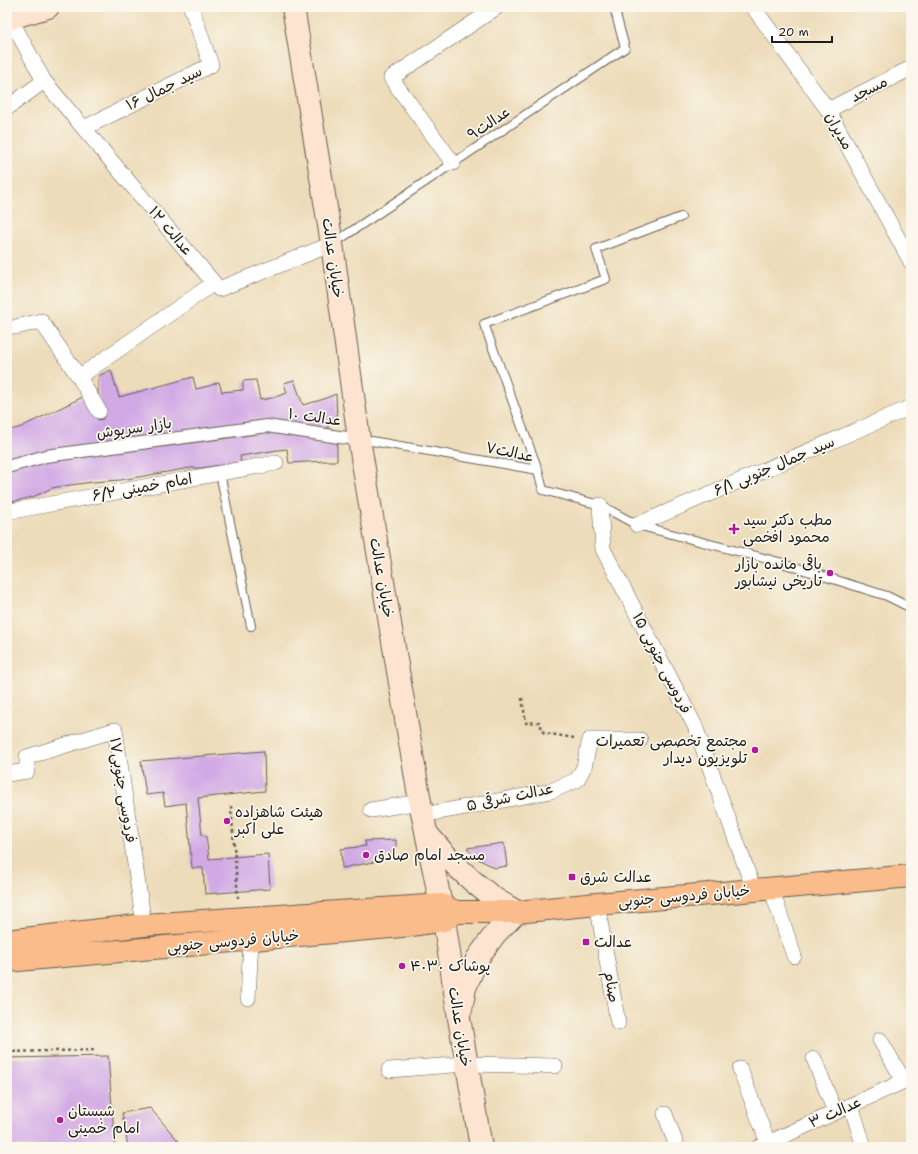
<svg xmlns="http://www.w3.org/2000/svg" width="918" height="1154" font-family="'Shantell Sans','Playpen Sans Arabic',sans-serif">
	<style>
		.building { fill: #d1a9e5 }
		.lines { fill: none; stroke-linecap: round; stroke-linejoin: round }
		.service-casing { stroke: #655f53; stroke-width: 10 }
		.pedestrian-casing { stroke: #655f53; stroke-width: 14 }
		.minor-casing { stroke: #655f53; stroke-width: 16 }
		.secondary-casing { stroke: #655f53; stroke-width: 24 }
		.primary-casing { stroke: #655f53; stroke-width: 24 }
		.path { stroke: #655f53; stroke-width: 2.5; stroke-dasharray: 3 3; stroke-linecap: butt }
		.service { stroke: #fff; stroke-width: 8 }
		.pedestrian { stroke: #fff; stroke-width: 12 }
		.minor { stroke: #fff; stroke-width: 15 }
		.secondary { stroke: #fde4d0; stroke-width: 22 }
		.primary { stroke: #f9bc8a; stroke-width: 22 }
		.poi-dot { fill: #b5179e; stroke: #fbf7ec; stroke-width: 1.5 }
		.labels { text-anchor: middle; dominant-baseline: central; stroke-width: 3.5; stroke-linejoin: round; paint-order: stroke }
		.street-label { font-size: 15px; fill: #1c1c1c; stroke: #fbf7ec }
		.poi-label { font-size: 15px; fill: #1c1c1c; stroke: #fbf7ec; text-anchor: start }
	</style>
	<rect width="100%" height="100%" fill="#fbf7ec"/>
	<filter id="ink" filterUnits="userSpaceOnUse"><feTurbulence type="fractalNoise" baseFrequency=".025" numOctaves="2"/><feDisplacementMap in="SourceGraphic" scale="8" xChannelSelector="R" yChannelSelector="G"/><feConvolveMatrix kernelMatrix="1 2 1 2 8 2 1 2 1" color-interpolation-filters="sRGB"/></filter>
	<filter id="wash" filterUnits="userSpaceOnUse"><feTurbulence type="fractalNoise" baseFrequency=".012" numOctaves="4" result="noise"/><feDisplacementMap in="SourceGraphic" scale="16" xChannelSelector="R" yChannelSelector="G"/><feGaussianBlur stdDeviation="0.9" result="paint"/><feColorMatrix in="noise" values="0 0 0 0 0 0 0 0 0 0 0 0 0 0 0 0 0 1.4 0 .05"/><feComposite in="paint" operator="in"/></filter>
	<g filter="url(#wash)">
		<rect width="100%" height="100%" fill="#eddcb9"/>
		<g id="blocks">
			<path class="building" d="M111,370l8,27 74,-20 3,12 13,-3 10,-4 3,10 21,-2v-9l13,-1 4,20 12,-2 15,-5 -3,-10 10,-3 9,25 18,-5 15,-6 1,27 -9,3v15l9,2v20h-11l-37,2 -2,-14 -9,1 -38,6 1,6 -40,6h-11l-69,12 -28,2 -30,4 -11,2 -19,9 -26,6v-72l14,-4 64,-31 13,24 5,-1 -5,-26v-14l2,-4z
				M264,751l1,40 -67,7 4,37 4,1 3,23 59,-5 2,35 -65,5 -2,-26h-11l-6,-65 -21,3 -2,-13 -17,2 -5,-34z
				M396,840v6l-8,11 -9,4 -37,7 -1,-19 25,-3 -1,-5z
				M504,843l3,23 -12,2 -15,-8 -8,-6 -5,-6z
				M108,1056l7,91h-108v-89z
				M150,1108l31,36 -14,3h-39l-6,-34z"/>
		</g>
	</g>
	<g filter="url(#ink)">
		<use href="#blocks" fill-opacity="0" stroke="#655f53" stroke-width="1"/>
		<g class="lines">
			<defs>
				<path id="service" d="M334,243l291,-195 -11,-41
					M360,439l178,31 5,20 57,15 37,20 142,37 108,34 24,12
					M538,470l-54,-146 122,-45 -10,-30 85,-32
					M220,473l31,153"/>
				<path id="pedestrian" d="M7,467l39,-11 221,-30 72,11 20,2"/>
				<path id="minor" d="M8,7l2,11 34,63 175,208 113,-45
					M753,7l75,103 83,152
					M7,108l37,-27
					M828,110l83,-42
					M84,128l127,-63 -20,-58
					M453,163l-62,-85 106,-71
					M16,327l25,-6 38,56 135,-94
					M79,377l20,34
					M600,505l3,44 92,177 59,164
					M7,512l269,-49
					M637,525l274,-118
					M7,774l20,-3v-14l88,-27 29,195
					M371,810l49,-8
					M423,815l128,-24 26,-11 7,-13 6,-27h50
					M771,888l23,68
					M597,904l21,119
					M248,998l3,-58
					M880,1040l24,41
					M814,1059l21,53
					M740,1069l28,74
					M389,1070l77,-6 89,2
					M851,1105l13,42
					M665,1114l12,33
					M759,1147l152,-69"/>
				<path id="secondary" d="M293,7l39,237 27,195 61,363 24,118 15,98 22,129
					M7,19l41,-12
					M428,835c19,23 39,43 63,61 8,6 18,11 26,16l-22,22 -18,25 -12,29 -4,21"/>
				<path id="primary" d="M7,941l137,-16 297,-20 15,7h61l80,-8 314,-28
					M7,961l406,-36 31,-5 12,-8"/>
			</defs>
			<use href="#service" class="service-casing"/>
			<use href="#pedestrian" class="pedestrian-casing"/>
			<use href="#minor" class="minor-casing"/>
			<use href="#secondary" class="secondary-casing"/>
			<use href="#primary" class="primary-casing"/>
			<path class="path" d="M522,698l4,25 13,-1 5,11 30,5
				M231,806l7,92
				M7,1052l88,-2"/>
			<use href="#service" class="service"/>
			<use href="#pedestrian" class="pedestrian"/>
			<use href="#minor" class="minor"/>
			<use href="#secondary" class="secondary"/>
			<use href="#primary" class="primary"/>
		</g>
	</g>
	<g class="poi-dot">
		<path d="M732 523h4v4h4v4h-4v4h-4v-4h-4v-4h4z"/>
		<circle cx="830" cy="573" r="4"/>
		<circle cx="755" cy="750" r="4"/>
		<circle cx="227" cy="821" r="4"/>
		<circle cx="366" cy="855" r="4"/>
		<rect x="568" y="873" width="8" height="8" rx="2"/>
		<rect x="582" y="938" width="8" height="8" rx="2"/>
		<circle cx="402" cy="966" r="4"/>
		<circle cx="60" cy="1120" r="4"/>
	</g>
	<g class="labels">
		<g class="street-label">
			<text transform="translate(164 88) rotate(-26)">سید جمال ۱۶</text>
			<text transform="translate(869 89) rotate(-27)">مسجد</text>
			<text transform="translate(489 123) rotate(-34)">عدالت۹</text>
			<text transform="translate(839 131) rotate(61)">مدیران</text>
			<text transform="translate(171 231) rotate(50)">عدالت ۱۲</text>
			<text transform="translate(333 258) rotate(82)">خیابان عدالت</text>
			<text transform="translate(315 417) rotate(8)">عدالت ۱۰</text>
			<text transform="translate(134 428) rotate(-8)">بازار سرپوش</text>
			<text transform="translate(510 452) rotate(12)">عدالت۷</text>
			<text transform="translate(774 466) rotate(-23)">سید جمال جنوبی ۶/۱</text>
			<text transform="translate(142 487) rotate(-10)">امام خمینی ۶/۲</text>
			<text transform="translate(382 578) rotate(80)">خیابان عدالت</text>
			<text transform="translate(662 663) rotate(63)">فردوسی جنوبی ۱۵</text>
			<text transform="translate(123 790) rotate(81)">فردوسی جنوبی۱۷</text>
			<text transform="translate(510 797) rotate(-12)">عدالت شرقی ۵</text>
			<text transform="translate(684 896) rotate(-5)">خیابان فردوسی جنوبی</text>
			<text transform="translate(233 941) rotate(-5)">خیابان فردوسی جنوبی</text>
			<text transform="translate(612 987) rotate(80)">صنام</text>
			<text transform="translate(460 1027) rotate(81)">خیابان عدالت</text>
			<text transform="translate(835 1112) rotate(-24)">عدالت ۳</text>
		</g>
		<g class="poi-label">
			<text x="743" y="520">مطب دکتر سید<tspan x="743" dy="17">محمود افخمی</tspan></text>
			<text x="822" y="564" text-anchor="end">باقی مانده بازار<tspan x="822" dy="17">تاریخی نیشابور</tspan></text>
			<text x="747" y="741" text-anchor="end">مجتمع تخصصی تعمیرات<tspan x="747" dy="17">تلویزیون دیدار</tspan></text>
			<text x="235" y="812">هیئت شاهزاده<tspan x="235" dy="17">علی اکبر</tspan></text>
			<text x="374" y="855">مسجد امام صادق</text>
			<text x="580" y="877">عدالت شرق</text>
			<text x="594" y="942">عدالت</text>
			<text x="410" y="966">پوشاک ۴۰۳۰</text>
			<text x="68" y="1111">شبستان<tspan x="68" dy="17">امام خمینی</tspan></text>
		</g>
	</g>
	<rect width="918" height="1154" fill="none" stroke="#fbf7ec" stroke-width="24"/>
	<path d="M772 36v6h60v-6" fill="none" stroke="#1c1c1c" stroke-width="2"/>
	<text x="778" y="36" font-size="12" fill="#1c1c1c" stroke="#fbf7ec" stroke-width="3" paint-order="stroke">20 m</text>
</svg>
